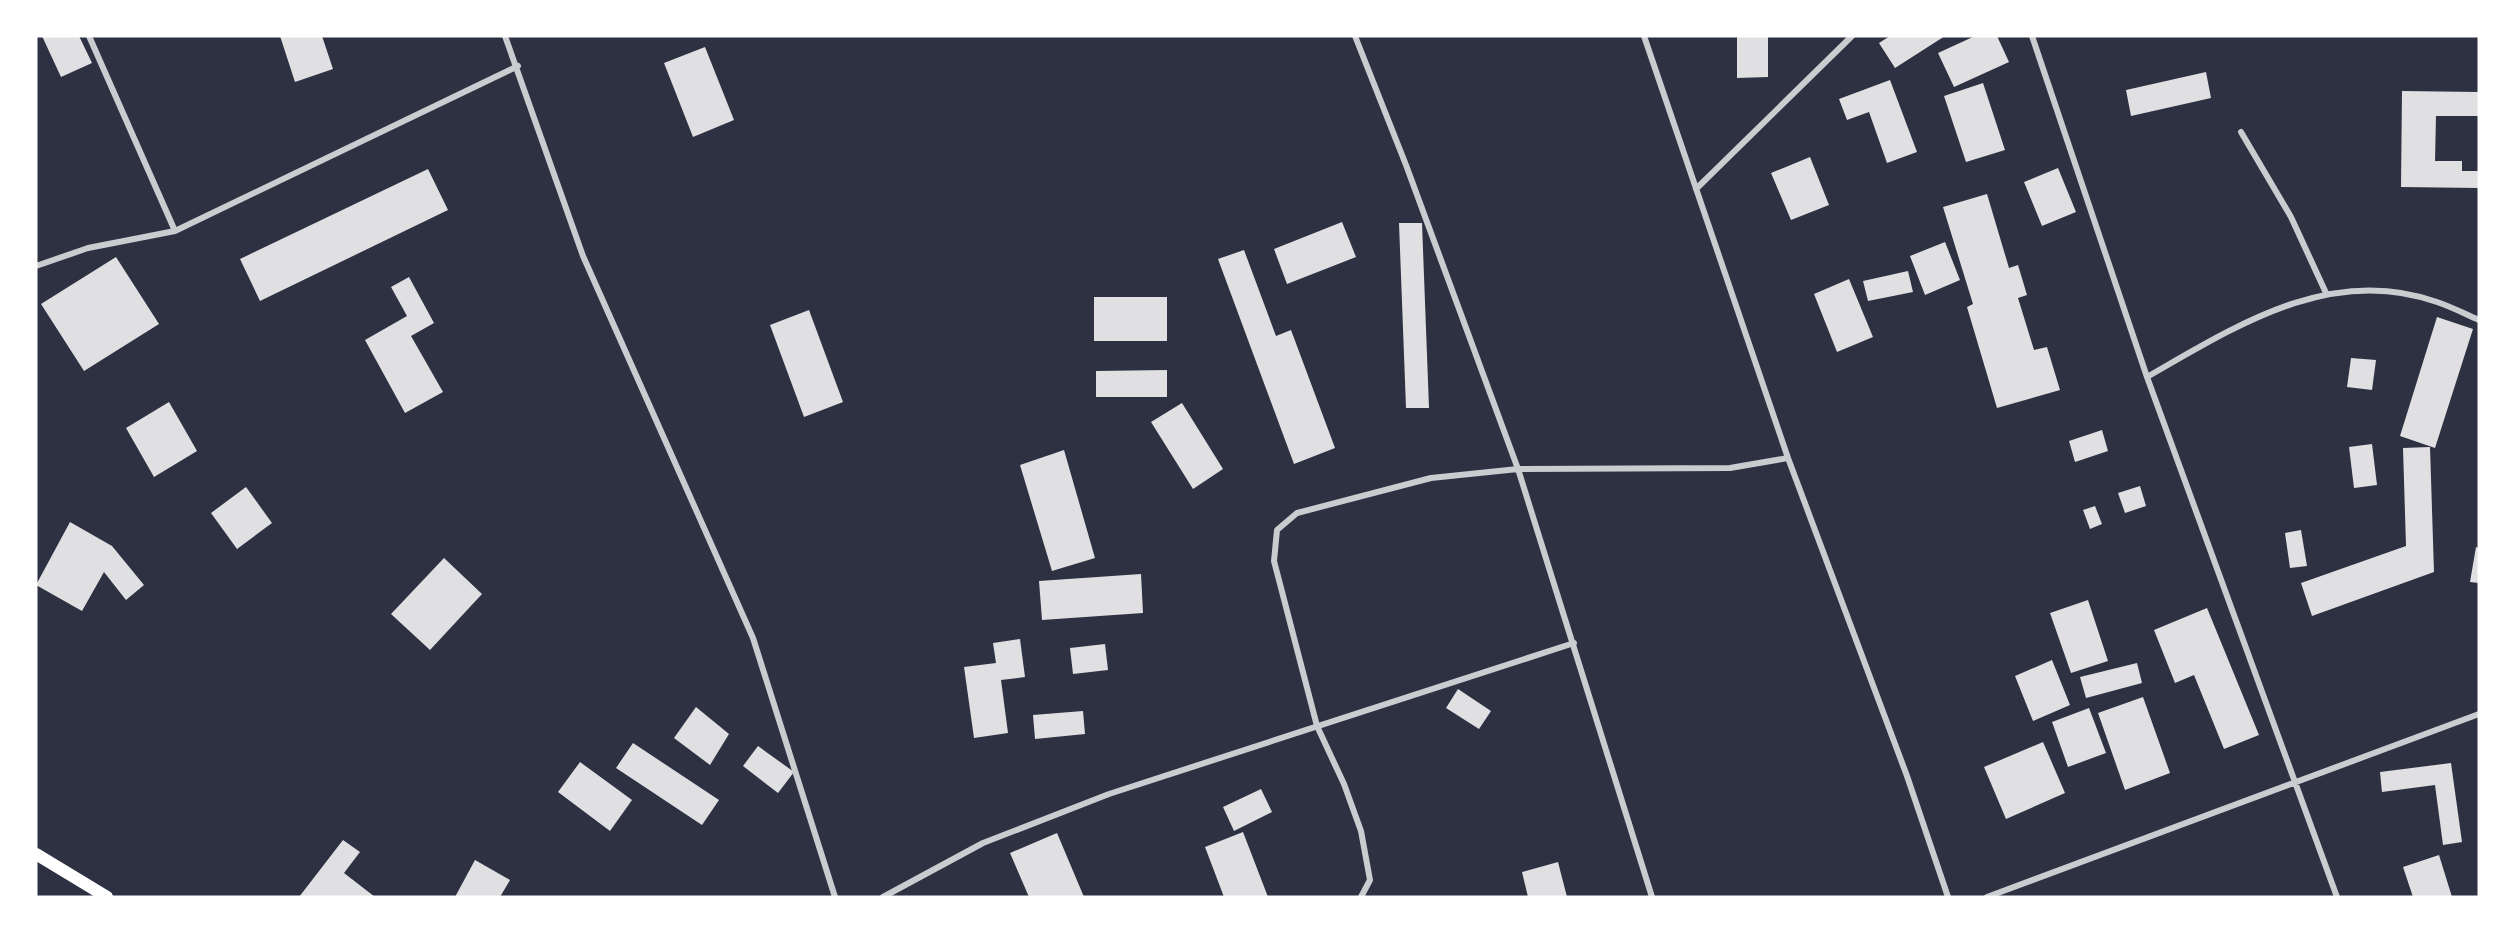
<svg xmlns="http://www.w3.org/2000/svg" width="2515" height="933" font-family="'Libre Baskerville',serif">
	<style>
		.building { fill: #e0e0e3 }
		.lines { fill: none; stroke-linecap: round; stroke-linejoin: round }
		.minor { stroke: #caccd0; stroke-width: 6 }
		.secondary { stroke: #fff; stroke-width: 12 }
	</style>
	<rect width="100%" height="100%" fill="#2d3142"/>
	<path class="building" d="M42,36h37l13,27 -31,14z
		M280,36h42l11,33 -38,13z
		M1737,36h31v41l-31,1z
		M1890,36h55l-50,32 -16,-25z
		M1975,36h22l12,26 -55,25 -16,-34z
		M705,47l29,73 -41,17 -29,-74z
		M2206,72l5,26 -80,18 -5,-26z
		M1890,80l27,72 -30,11 -18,-51 -22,8 -8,-21z
		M1983,83l22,67 -39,12 -22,-66z
		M2402,91l77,1v24h-43l-1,45h27v10h17v17l-78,-1z
		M1810,157l19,48 -38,15 -20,-47z
		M2058,168l18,44 -34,14 -18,-44z
		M428,169l20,41 -188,91 -20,-42z
		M1987,194l22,74 9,-3 9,30 -9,3 16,52 13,-3 13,43 -63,18 -30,-101 6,-3 -30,-97z
		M1342,222l14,35 -69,27 -13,-35z
		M1399,223h23l7,185h-23z
		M1945,242l15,38 -35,15 -15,-39z
		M1244,250l32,86 15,-6 44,118 -41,16 -76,-205z
		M116,257l43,67 -75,47 -43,-67z
		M1908,271l5,21 -45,9 -5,-20z
		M409,277l25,46 -23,13 32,56 -38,21 -40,-73 42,-24 -16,-29z
		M1849,279l24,58 -36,15 -23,-58z
		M1094,297h73v44h-73z
		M809,310l34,92 -39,15 -34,-92z
		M2437,317l36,12 -38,119 -35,-12z
		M2351,358l25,2 -4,30 -25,-3z
		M1167,370v27h-71v-26z
		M169,402l28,49 -43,26 -28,-49z
		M1182,403l41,66 -30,20 -42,-67z
		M2102,430l6,21 -33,11 -6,-21z
		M2372,444l5,41 -23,3 -5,-41z
		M2430,447l4,125 -122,44 -11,-33 105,-37 -3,-98z
		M1064,450l31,108 -43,13 -32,-106z
		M2140,486l6,20 -21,7 -7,-20z
		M246,487l26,36 -35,26 -26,-36z
		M2095,506l7,18 -12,5 -7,-19z
		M70,522l42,24 32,39 -18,15 -22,-28 -22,39 -46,-26z
		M2301,530l6,36 -17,2 -5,-35z
		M2476,547l3,1v35l-9,-1z
		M444,558l38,36 -52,56 -39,-36z
		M1141,574l2,39 -101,7 -3,-39z
		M2088,600l20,61 -37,12 -21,-60z
		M2207,608l52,127 -35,14 -30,-74 -19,8 -21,-53z
		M1020,639l5,38 -24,3 7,53 -34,5 -10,-71 32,-4 -3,-20z
		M1105,644l3,26 -35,4 -3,-26z
		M2052,660l18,45 -37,16 -18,-45z
		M2137,663l5,20 -56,15 -6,-21z
		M1458,689l33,22 -12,18 -33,-21z
		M2143,697l27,76 -45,17 -27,-77z
		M696,707l33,27 -19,31 -36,-27z
		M2089,708l17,45 -38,14 -16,-45z
		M1083,711l2,23 -50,5 -2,-24z
		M2043,742l22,51 -59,26 -22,-52z
		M633,743l86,57 -17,25 -86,-57z
		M758,746l36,26 -16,21 -35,-27z
		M580,762l52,38 -22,31 -52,-39z
		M2451,763l11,79 -19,3 -8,-60 -53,7 -2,-20z
		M1261,789l11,23 -38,19 -11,-24z
		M1243,832l25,65h-44l-19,-50z
		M1057,833l27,64h-55l-19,-44z
		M343,840l17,12 -16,21 31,24h-76z
		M2439,855l13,42h-39l-10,-30z
		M475,860l35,20 -10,17h-45z
		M1558,862l9,35h-39l-6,-25z"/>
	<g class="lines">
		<path class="minor" d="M89,36l86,195
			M505,36l78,220 170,382 82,259
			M1355,36l51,129 112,304 134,428
			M1644,36l144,422 119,318 41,121
			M2032,36l115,341 190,520
			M2241,132l50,85 35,76
			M1696,189l156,-153
			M36,266l52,-18 87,-17 343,-165
			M2147,377c89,-51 184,-113 290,-75 15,5 28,12 42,18
			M883,897l100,-54 126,-49 465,-151
			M1361,897l9,-17 -9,-49 -17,-47 -27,-58 -43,-165 3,-31 20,-17 134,-35 87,-9 212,-1 58,-10
			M1987,897l492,-183"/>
		<path class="secondary" d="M36,854l71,43"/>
	</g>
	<rect width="2515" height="933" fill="none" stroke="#ffffff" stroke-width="75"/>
</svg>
